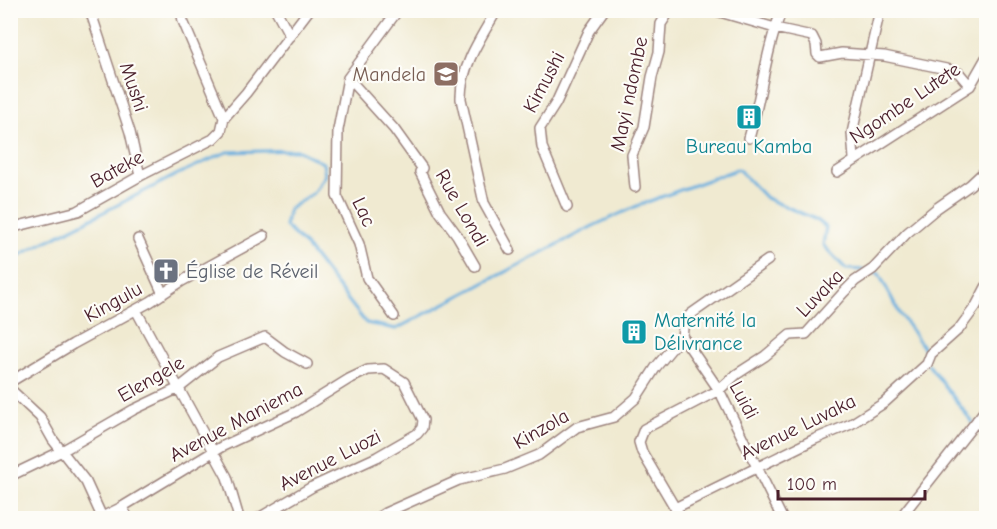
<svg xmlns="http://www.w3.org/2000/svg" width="997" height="529" font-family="'Comic Neue',sans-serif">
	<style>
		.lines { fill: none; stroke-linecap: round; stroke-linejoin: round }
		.stream { stroke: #68afdf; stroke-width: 3 }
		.street-casing { stroke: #9d847e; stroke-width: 12 }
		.street { stroke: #fff; stroke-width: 9 }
		.labels { text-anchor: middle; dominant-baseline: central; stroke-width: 4.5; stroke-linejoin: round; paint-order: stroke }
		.education-label { font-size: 20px; fill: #785e54; stroke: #fdfcf7; text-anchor: end }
		.street-label { font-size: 20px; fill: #4a1f2b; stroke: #fdfcf7 }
		.culture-label { font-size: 20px; fill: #0d838f; stroke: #fdfcf7 }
		.worship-label { font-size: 20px; fill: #5b616d; stroke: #fdfcf7; text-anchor: start }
	</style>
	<rect width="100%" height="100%" fill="#fdfcf7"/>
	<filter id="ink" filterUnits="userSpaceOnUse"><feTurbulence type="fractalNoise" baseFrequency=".0167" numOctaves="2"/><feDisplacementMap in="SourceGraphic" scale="12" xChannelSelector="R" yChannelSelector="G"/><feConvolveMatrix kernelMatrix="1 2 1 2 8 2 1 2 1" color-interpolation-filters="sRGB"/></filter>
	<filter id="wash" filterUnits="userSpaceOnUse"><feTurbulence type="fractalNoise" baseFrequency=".008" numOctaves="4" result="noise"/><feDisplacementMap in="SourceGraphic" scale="24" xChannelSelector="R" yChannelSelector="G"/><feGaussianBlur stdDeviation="1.35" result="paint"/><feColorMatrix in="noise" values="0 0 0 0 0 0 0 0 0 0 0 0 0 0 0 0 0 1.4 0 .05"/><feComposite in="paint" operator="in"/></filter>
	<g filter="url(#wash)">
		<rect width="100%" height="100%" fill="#f0ead1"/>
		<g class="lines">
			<path class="stream" d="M10,260l168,-86 49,-22 70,-2 26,13 2,12 -12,18 -24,16 -4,17 20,19 61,78 30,6 197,-103 46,-21 99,-36 28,29 51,22 9,7 -3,18 23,24 19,1 14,4 21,40 24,34 2,10
				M928,364l45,59"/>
		</g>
	</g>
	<g filter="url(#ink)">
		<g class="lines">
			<defs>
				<path id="street" d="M90,10l40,122 10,44
					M181,10l2,11 41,97
					M276,10l14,26
					M497,10c-16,27 -37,58 -36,89l23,104 26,47
					M713,10l62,18 37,8 4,8 1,10 3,3 22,-4 42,3 67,14 8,3 11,13
					M348,78l46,51 28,39 -2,4 20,40 17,23 18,31
					M224,118l22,-25 63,-83
					M749,138c13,-43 16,-87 33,-128
					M854,159l-2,-26 28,-123
					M837,172l133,-86 16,-28
					M635,187l-3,-32 12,-28 8,-50 7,-25 2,-28 9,-14
					M567,207l-25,-60 -2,-19 16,-25 33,-72 15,-21
					M10,228l68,-17 62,-35 73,-37 8,-8 3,-13
					M138,239l25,55
					M136,310l91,167 12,41
					M394,316l-27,-38 -8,-34 -22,-48 1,-66 10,-52 50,-68
					M682,336l37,54 63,128
					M10,382l63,-38 77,-42 32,-21 82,-45
					M10,389l30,28 13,23 33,42 16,35
					M977,420l9,14
					M10,476l52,-25 71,-41 46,-22 39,-31 47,-20 20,15 22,12
					M122,507l99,-60 75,-35 53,-33 19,-9 16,-1 20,13 19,38 -1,8 -5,6 -40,23 -65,30 -53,31
					M675,508l140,-69 36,-15 33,-21 43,-39 4,-10 28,-25 17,-23 10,-19
					M100,518l22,-11 6,11
					M377,518l8,-5 74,-33 46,-11 34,-14 38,-28 37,-10 22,-19 20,-31 26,-31 2,-15 7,-7 77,-54
					M681,518l-39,-66 -3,-10 5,-13 75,-39 18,-16 28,-18 25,-21 16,-1 38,-42 11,-11 18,-12 34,-36 30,-25 33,-23 16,-15
					M900,518l86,-109"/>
			</defs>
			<use href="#street" class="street-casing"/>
			<use href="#street" class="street"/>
		</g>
	</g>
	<defs>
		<symbol id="school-square" viewBox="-11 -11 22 22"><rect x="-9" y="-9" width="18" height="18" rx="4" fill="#8d6e63" stroke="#fdfcf7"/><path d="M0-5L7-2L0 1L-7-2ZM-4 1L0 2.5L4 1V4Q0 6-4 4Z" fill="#fff"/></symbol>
		<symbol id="building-square" viewBox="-11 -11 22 22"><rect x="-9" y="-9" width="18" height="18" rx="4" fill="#0f9aa8" stroke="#fdfcf7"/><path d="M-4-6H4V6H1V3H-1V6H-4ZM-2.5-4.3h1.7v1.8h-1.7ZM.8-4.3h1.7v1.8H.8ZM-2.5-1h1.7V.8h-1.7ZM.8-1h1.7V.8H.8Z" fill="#fff"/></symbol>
		<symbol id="church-square" viewBox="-11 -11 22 22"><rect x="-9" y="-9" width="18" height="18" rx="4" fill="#6b7280" stroke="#fdfcf7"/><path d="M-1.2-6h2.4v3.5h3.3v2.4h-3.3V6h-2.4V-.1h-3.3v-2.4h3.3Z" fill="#fff"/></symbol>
	</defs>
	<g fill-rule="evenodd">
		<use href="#school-square" x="431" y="59" width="30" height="30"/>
		<use href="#building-square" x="734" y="102" width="30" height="30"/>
		<use href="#church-square" x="151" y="256" width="30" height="30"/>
		<use href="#building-square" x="619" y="317" width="30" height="30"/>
	</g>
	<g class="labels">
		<g class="education-label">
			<text x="426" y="74">Mandela</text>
		</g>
		<g class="street-label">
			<text transform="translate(544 82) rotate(-62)">Kimushi</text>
			<text transform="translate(134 87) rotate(71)">Mushi</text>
			<text transform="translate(629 94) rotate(-78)">Mayi ndombe</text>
			<text transform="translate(905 103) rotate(-34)">Ngombe Lutete</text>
			<text transform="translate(117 169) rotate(-29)">Bateke</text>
			<text transform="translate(462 208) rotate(60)">Rue Londi</text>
			<text transform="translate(364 212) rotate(65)">Lac</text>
			<text transform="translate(820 293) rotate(-46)">Luvaka</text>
			<text transform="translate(113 302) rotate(-29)">Kingulu</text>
			<text transform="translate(151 379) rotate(-30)">Elengele</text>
			<text transform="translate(744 400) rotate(62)">Luidi</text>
			<text transform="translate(236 422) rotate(-28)">Avenue Maniema</text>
			<text transform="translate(798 427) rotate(-26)">Avenue Luvaka</text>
			<text transform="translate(541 429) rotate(-30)">Kinzola</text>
			<text transform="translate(330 460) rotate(-27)">Avenue Luozi</text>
		</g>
		<g class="culture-label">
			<text x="749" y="146">Bureau Kamba</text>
			<text x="654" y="320" text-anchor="start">Maternité la<tspan x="654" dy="23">Délivrance</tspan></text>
		</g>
		<g class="worship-label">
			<text x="186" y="271">Église de Réveil</text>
		</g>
	</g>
	<rect width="997" height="529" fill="none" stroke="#fdfcf7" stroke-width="36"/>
	<path d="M778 490v9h147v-9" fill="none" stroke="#4a1f2b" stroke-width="3"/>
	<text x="787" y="490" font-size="18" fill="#4a1f2b" stroke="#fdfcf7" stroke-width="4.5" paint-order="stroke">100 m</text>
</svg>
